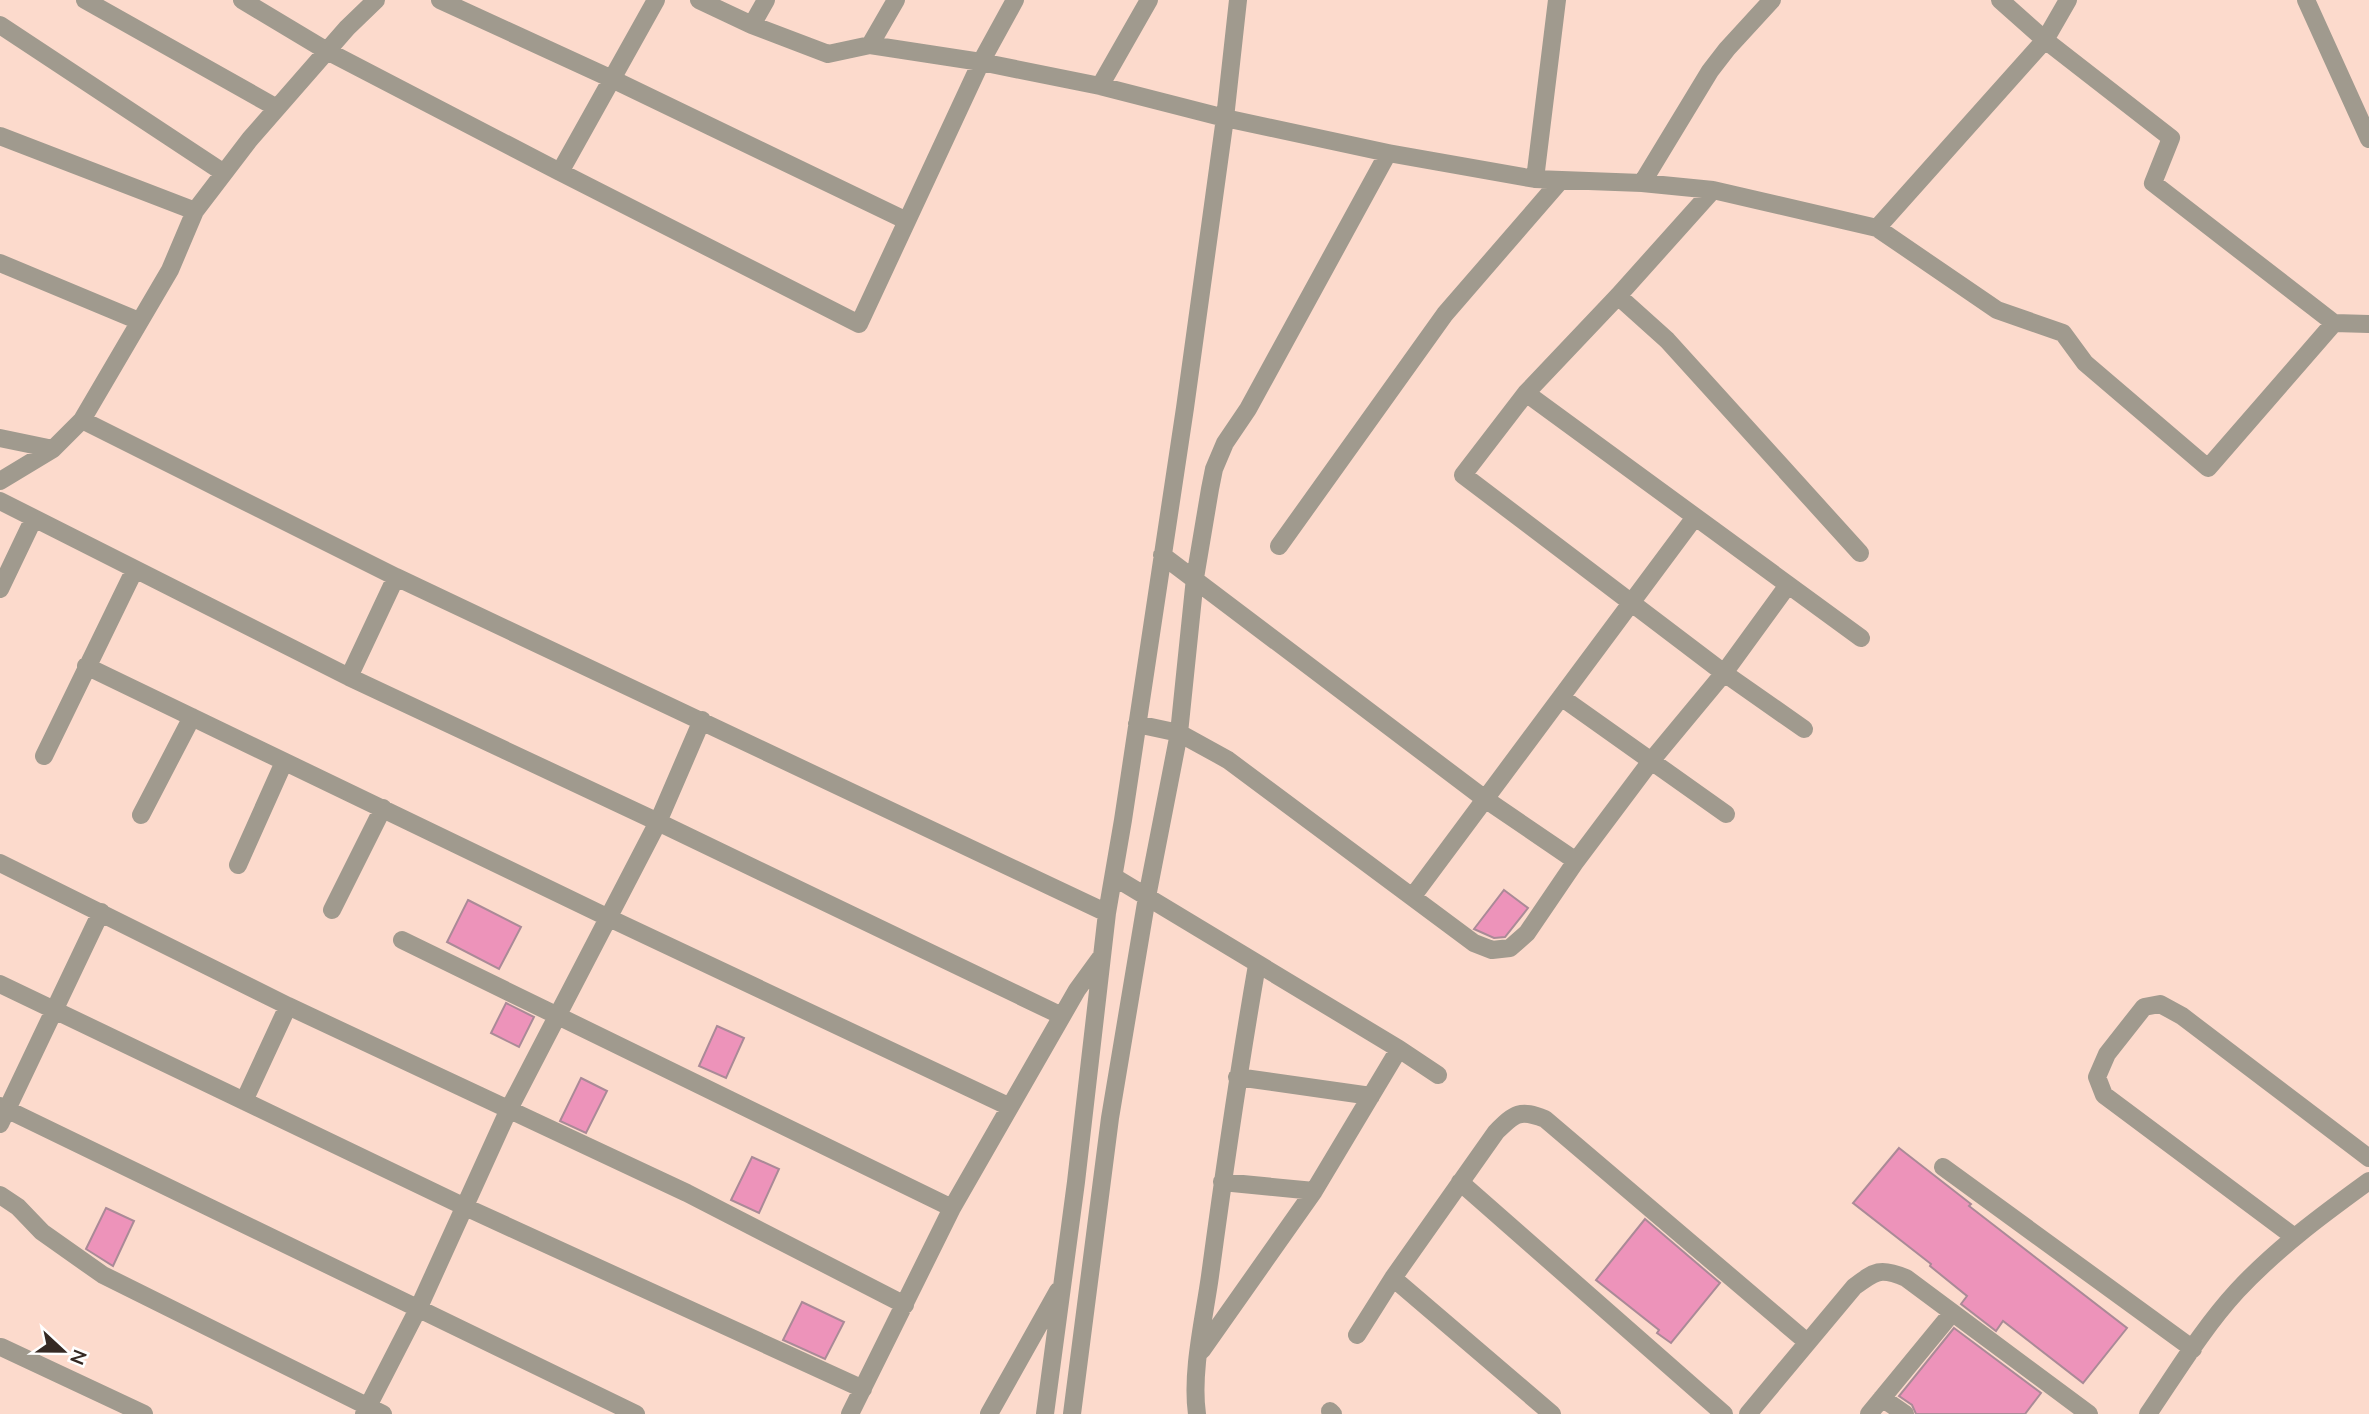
<svg xmlns="http://www.w3.org/2000/svg" width="2369" height="1414" font-family="Mulish,sans-serif">
	<style>
		.building { fill: #ed93ba; stroke: #aa8a97; stroke-width: 2 }
		.lines { fill: none; stroke-linecap: round; stroke-linejoin: round }
		.street { stroke: #a09a8e; stroke-width: 18 }
	</style>
	<rect width="100%" height="100%" fill="#fcdacc"/>
	<path class="building" d="M1504,890l24,18 -23,29 -11,1 -20,-9z
		M468,900l53,27 -22,42 -52,-27z
		M506,1003l28,14 -15,30 -28,-14z
		M717,1026l27,12 -18,40 -27,-12z
		M581,1078l26,13 -21,42 -26,-12z
		M1899,1148l72,56 -2,2 22,17 136,105 -44,55 -80,-62 -7,10 -35,-27 6,-8 -37,-30 1,-2 -78,-61z
		M752,1157l27,12 -20,44 -28,-13z
		M106,1208l28,13 -21,45 -27,-17z
		M1645,1219l75,64 -49,60 -14,-10 2,-3 -63,-50z
		M802,1302l42,20 -19,37 -42,-19z
		M1954,1328l87,65 -16,21h-109l-4,-9 -13,-9z"/>
	<g class="lines">
		<path class="street" d="M85,0l192,108
			M242,0l85,51 233,121
			M440,0l172,79 295,142
			M656,0l-96,172 299,152 122,-262 -111,-17 26,-45
			M699,0l53,25
			M766,0l-14,25 76,29 42,-9
			M1015,0l-34,62 119,24 125,32 163,35 147,26 107,4 71,7 -95,106 -92,97 -63,82 261,198 80,56
			M2000,0l45,40 23,-40
			M2306,0l63,139
			M0,25l224,148
			M1100,86l49,-86
			M0,136l195,75
			M1535,179l22,-179
			M1642,183l68,-112 17,-22 45,-49
			M1713,190l164,38 168,-188 126,98 -18,45 181,140 35,1
			M1877,228l120,82 66,23 22,30 123,105 126,-145
			M0,263l139,58
			M1618,296l49,44 193,213
			M1526,393l335,245
			M82,420l314,157 711,336
			M0,438l53,11
			M0,481l53,-32 29,-29 88,-150 25,-59 55,-72 97,-111 29,-28
			M0,501l349,176 309,145 404,194
			M1279,546l166,-232 116,-134
			M1162,555l323,244 91,62
			M0,589l34,-71
			M86,666l523,252 401,189
			M349,677l47,-100
			M1561,697l165,117
			M1137,724l42,9 49,27 246,183 18,7 18,-2 17,-15 49,-72 75,-100 73,-88 64,-88
			M44,756l91,-187
			M141,815l51,-98
			M0,863l288,143 399,187 218,112
			M238,865l46,-103
			M1114,877l285,172 39,26
			M1413,896l282,-379
			M332,910l51,-102
			M402,940l550,268
			M0,984l463,222 400,183
			M1237,1077l134,19
			M244,1101l44,-95
			M0,1106l636,308
			M0,1124l101,-212
			M1943,1167l250,182
			M1222,1182l92,9
			M1460,1182l264,232
			M0,1195l18,12 24,25 61,43 280,139
			M2293,1236l-189,-141 -7,-18 10,-23 37,-47 16,-3 22,12 187,142
			M1393,1278l159,136
			M1357,1335l36,-57 103,-146c19,-19 24,-23 49,-13l262,223
			M1,1347l143,67
			M1202,1350l112,-159 85,-142
			M1882,1398l23,16
			M1330,1411l3,3
			M364,1414l55,-107 90,-198 149,-287 44,-102
			M850,1414l102,-206 125,-218 24,-33
			M989,1414l69,-123
			M1045,1414l31,-232 31,-269 16,-93 62,-412 40,-290 13,-118
			M1072,1414l38,-296 37,-221 32,-164 16,-155 15,-89 4,-20 11,-26 23,-34 140,-256
			M1197,1414c-6,-42 7,-95 13,-138 14,-104 29,-208 47,-311
			M1748,1414l106,-127c21,-16 26,-20 52,-9l183,136
			M1869,1414l83,-101
			M2148,1414c28,-41 55,-86 89,-123 39,-42 85,-76 132,-110"/>
	</g>
	<g transform="translate(63 1351) rotate(112)" stroke="#ffffff" stroke-width="5" paint-order="stroke">
	<path d="M0-5L12 26L0 18L-12 26Z" fill="#362a24"/>
	<text y="-10" font-size="19" font-weight="bold" text-anchor="middle" fill="#362a24">N</text>
	</g>
</svg>
